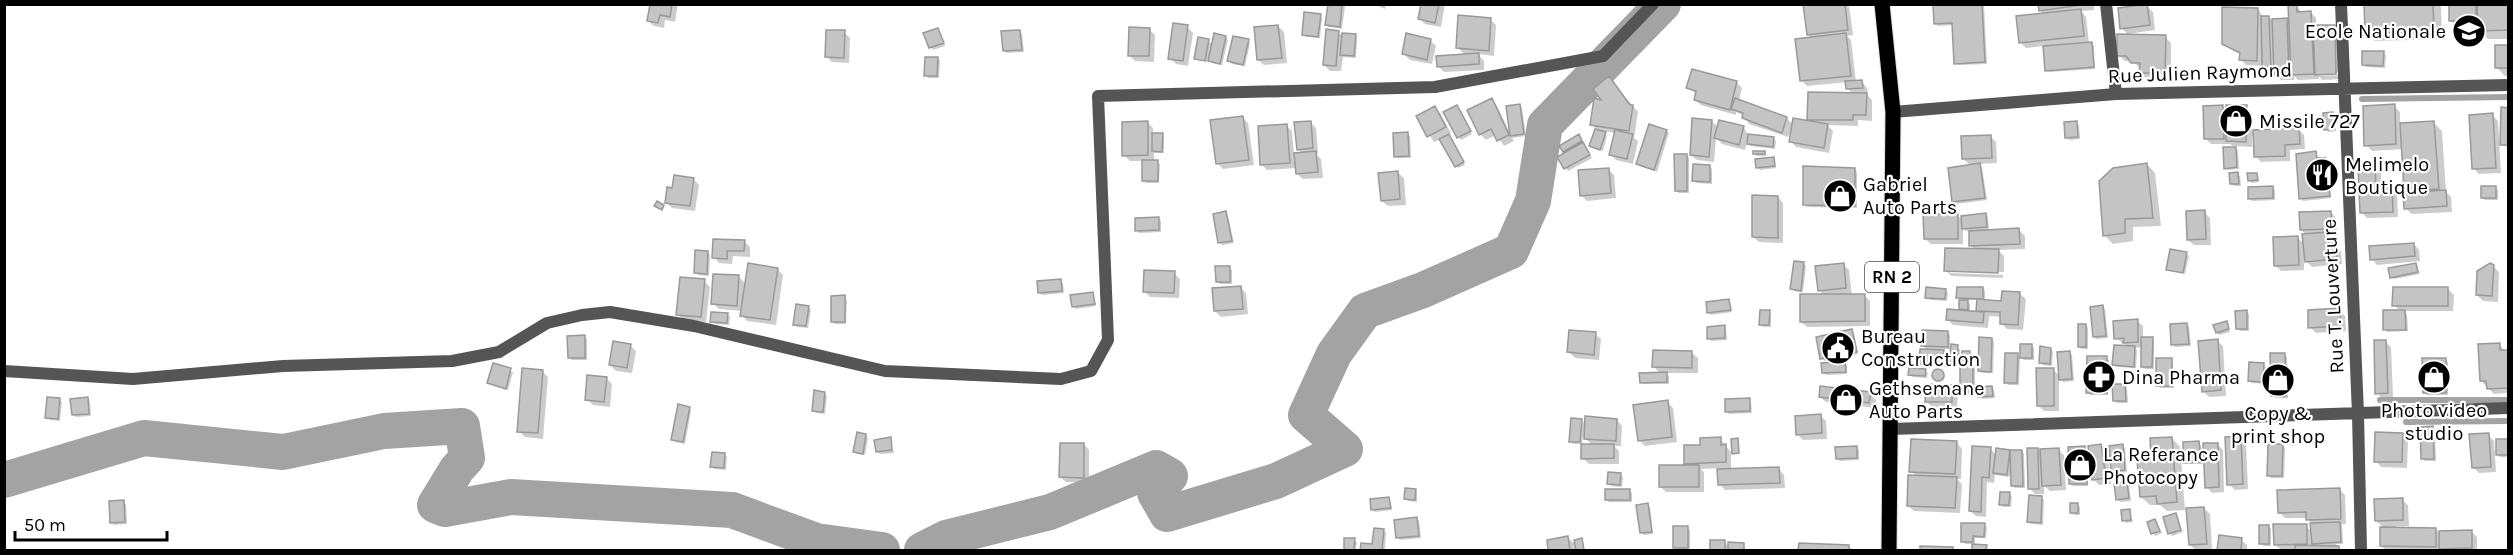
<svg xmlns="http://www.w3.org/2000/svg" width="2513" height="555" font-family="Karla,sans-serif">
	<style>
		.shadow { fill: #0003; fill-rule: evenodd }
		.lines { fill: none; stroke-linecap: round; stroke-linejoin: round }
		.stream { stroke: #a3a3a3; stroke-width: 6 }
		.river { stroke: #a3a3a3; stroke-width: 36 }
		.building { fill: #c4c4c4; stroke: #999; stroke-width: 1.5 }
		.primary-casing { stroke: #dbdbdb; stroke-width: 17 }
		.street { stroke: #555; stroke-width: 12 }
		.primary { stroke: #000; stroke-width: 15 }
		.labels { text-anchor: middle; dominant-baseline: central; stroke-width: 4.5; stroke-linejoin: round; paint-order: stroke }
		.shield { fill: #fff; stroke: #4c4c4c; stroke-width: 1.5 }
		.shield-label { font-size: 18px; font-weight: bold; fill: #000 }
		.poi-label { font-size: 20px; fill: #000; stroke: #fff; text-anchor: start }
		.street-label { font-size: 20px; fill: #000; stroke: #fff }
	</style>
	<rect width="100%" height="100%" fill="#fff"/>
	<path class="shadow" d="M651,4h27l-3,18 -10,-2 -1,8 -10,-2 -6,-5z
		M1329,4l16,2 -3,23 -13,-2 -3,-2z
		M1374,4h12l-1,5z
		M1422,4h23l-4,23 -16,-3 -5,-5z
		M1804,4l45,1 4,30 -6,1 4,4 5,42h6l5,6 1,5h-3l7,7v21l-14,-1v6l-31,-1 6,6 -4,22 -33,-6 -5,-6 2,-14 -5,10 -39,-13 -5,-8 -8,-4v3l-35,-10 -6,-5 2,-6 -9,-6 49,-5 5,5 -3,13 48,17 6,7 20,-2 -4,-4 44,-25 -6,-6v-6l-40,4 -6,-6 11,-42 -4,-3z
		M1945,4l39,1 3,59 -28,1 -3,-2 -2,-38 -16,1 -2,-2z
		M2039,4h55v6l-13,1 5,6 3,26 5,3 1,23 -46,3 -2,-2 -2,-24 -19,2 -6,-6 25,-27 -5,-5z
		M2365,4h73l3,3 1,32 -67,2 -9,-8z
		M2451,4h57v35h-20l-9,-9v-4h-22l-6,-5z
		M2296,5l6,8 8,-1 6,6v9l18,-1 6,6 1,40 -21,1v3l21,-1v4l-19,1 -3,-4v3l-21,1 -4,-4v4h-13l-6,-5v-5l-12,-4 -17,-1 -6,-6 1,-4 -17,-12 34,-34 5,8h6l3,3h14l4,4z
		M2147,6l6,6 2,18 -28,4 -5,-6z
		M1320,15l2,3 -2,20 -14,-1 -3,-3z
		M1491,20l5,5 -2,31 -16,-2 6,7v9l-40,2 -6,-6 28,-10 -9,-9z
		M1278,26l6,6 3,31 -23,2 -6,-5z
		M1187,27l6,6 -5,33 -12,-2 -6,-6z
		M938,29l7,17 -12,4 -8,-16z
		M1149,29l6,6 -1,27 -19,-1 -6,-6z
		M1019,31l3,3 2,18 -17,1 -3,-2z
		M844,32l6,6 -1,25 -17,-1 -6,-6z
		M1338,32l5,5 12,-2 2,3 -1,20 -13,-1 -2,14h-11l-6,-6z
		M1226,37l2,3 -6,25 -10,-2 -4,-4 -1,3 -12,-4 13,-17 5,4z
		M2165,37l6,6v35h-25l-6,-6 1,-3 -9,-8h-7l-6,-6z
		M1430,40l6,6 -4,18 -22,-4 -6,-6z
		M1248,41l2,2 -5,23 -13,-2 -3,-3z
		M2496,47h12v29h-3l-8,-8z
		M2383,53l3,2 -1,13 -19,-1 -3,-2z
		M937,58l3,3 -1,17h-11l-2,-3z
		M1614,84l24,28 -4,26 4,3 -5,23 -17,-4 -5,-6 5,-21 -14,-2 5,5 -4,15 -12,-5 5,-17 -4,-5z
		M1492,100l5,6 13,27 10,-28 2,3 4,28 -14,2 2,3 -10,5 -8,-11 -10,5 -6,-6z
		M2394,106l6,6v13l33,-3 9,9 4,61 5,5 1,15 -40,2 -6,-5 3,-15 -4,-3 -2,-42 -31,2 -6,-6z
		M1457,107l15,27 -11,6 -16,-27z
		M2222,107l6,6 18,-6 6,6v19l47,-2 5,5 1,14 -15,1v11l-29,1 -6,-6 -1,-20h-2v11l-18,-1 4,5 1,18 -11,1 -2,-2 9,-20 -5,-4h-19l-6,-6z
		M1435,108l5,5 11,20 -3,2 17,30 -7,3 -17,-29 -7,3 -16,-25z
		M2503,109h5v38l-6,-2z
		M2333,114l2,2 1,15 -8,1 -2,-3z
		M2492,115l6,6 3,52 -22,1 -6,-6z
		M1242,117l6,6 6,42 -31,4 -6,-6z
		M1711,121l8,7 1,-6 24,6 5,8 24,2 3,3 -1,8 -24,-3 -4,-4 -2,8 -23,-6 -6,-6 -2,24 -17,-2 -6,-5z
		M1310,122l6,6 2,25 -2,1 5,5 2,19 -20,1 -6,-5v-6l-30,2 -5,-5 25,-39 5,5 2,24 9,-1 -5,-5z
		M1148,123l5,5v7h9l2,2v16h-10v8l6,3 -1,19h-13l-3,-3 1,-19h-14l-6,-6z
		M2076,123l3,2 1,14 -11,1 -3,-3z
		M1666,131l3,2 -12,39 -17,-6 -3,-2z
		M1407,134l3,2 1,22h-13l-2,-2z
		M1991,137l5,5 1,21 -18,1 3,3 5,33 -31,4 -2,-2 17,-36 -8,-7z
		M1581,138l11,20 -24,13 -9,-13 7,-4 -5,-8z
		M1764,152l3,4h-10l-3,-2z
		M2316,153l3,7 7,-1 2,3 3,36 -28,3 -2,-3z
		M1686,155l3,3v35h-10l-3,-2z
		M1773,159l3,9 -16,2 -3,-3z
		M2147,164l8,9 6,53 -28,1v14l-20,3 -9,-9z
		M1710,166l2,3v15l-16,-1 -2,-3z
		M2375,167l6,6v14h10l6,6 1,24 -31,1 -6,-6z
		M1608,169l6,6 2,23 -29,3 -6,-6z
		M1854,169l3,3v36l-50,-1 -3,-3z
		M1398,173l6,5 2,27 -18,1 -6,-5z
		M2237,174l3,2 1,10h-7l-2,-2z
		M2256,174l3,8 -7,1 -3,-2z
		M693,179l6,6 -4,26 -23,-3 -6,-6 8,-12z
		M2272,187l3,3v10l-23,1 -2,-2z
		M2495,188l3,2v10h-13l-3,-2z
		M1778,197l5,6v40l-24,-1 -6,-5z
		M2204,212l6,6 1,27h-17l-6,-5z
		M2331,212l5,6 1,17h-8l4,4 1,6 7,6 1,13 -30,3 -8,-8v11l-23,1 -6,-6 23,-27 7,7 2,-10 -6,-5z
		M1226,213l2,3 6,27 -12,2 -2,-2z
		M1957,215l6,5 22,-5 3,2 1,14 30,-1 6,6v13l-27,1 6,6v16l-54,-2v3l53,2v3l-52,-2 -5,-6 29,-20 -4,-5 -1,-14h-4l-3,-3v16h-32l-6,-5z
		M1158,219l3,2v11l-22,1 -2,-3z
		M744,241l6,6v10l-17,-1 -1,8 -13,-1 -5,-6z
		M2414,244l5,6 1,11 -43,4 -5,-6z
		M708,252l2,3 -1,21 -11,-1 -2,-3z
		M2186,254l3,2 -4,18 -17,-5z
		M1804,264l2,2 -3,26 -9,-1 -2,-2z
		M1844,265l5,5 3,26 12,-1 6,6v25l-63,1 -6,-5 24,-26 -6,-6z
		M2416,265l4,9 -26,5 -2,-2z
		M2493,266l6,6 -1,30 -15,-1 -6,-6z
		M1229,267l3,3v14h-12l-3,-3z
		M777,269l6,6 -7,50 -29,-4 -5,-6v-4l-23,-2 -6,-6 26,-26 7,7z
		M1174,273l6,6 -1,19 -29,-1 -6,-6z
		M1060,280l3,3 1,10 -22,2 -3,-3z
		M704,281l6,6 -4,35 -23,-2 -5,-6z
		M1240,287l6,6 2,21 -27,3 -6,-6z
		M1983,288l2,3v10l18,1 17,-8 6,5 -3,31 -16,-1 -6,-6 1,-6 -13,-1 -1,12 -35,-3 -5,-5 16,-8 -4,-4 1,-8 -3,-3zM1966,300h12l-1,13 -7,-1v-8z
		M2448,289l6,6 -1,16h-49l3,3 1,17 -21,1 -2,-3 16,-17 -7,-7z
		M1945,290l3,3 -1,8 -17,-1 -3,-2z
		M1093,293l3,13 -20,3 -3,-3z
		M844,297l3,3 -1,24h-11l-3,-3z
		M1728,301l4,11 -21,3 -3,-3z
		M808,307l3,3 -3,18 -11,-1 -2,-3z
		M2102,307l3,2 3,29 -12,1 -2,-3z
		M2339,310l6,6 1,15 -30,2 -6,-6z
		M1769,311l2,3v13h-8l-3,-3z
		M2246,312l3,2v17h-9l-3,-3z
		M727,315l3,2 -1,8 -14,-1 -3,-3z
		M2137,321l6,5v12h9l2,3v28h-9l-3,-3 1,-19 -8,1 2,2 -1,18 -19,-1 -3,-2 15,-18 -14,-9z
		M2226,323l4,9 -11,3 -2,-3z
		M2086,325l2,3v21h-6l-3,-2z
		M2187,325l2,2 2,19 -16,1 -2,-3z
		M1724,327l2,2 1,11 -16,1 -2,-3z
		M1852,331l2,2 4,21 -34,7 -2,-3z
		M1948,333l2,2v10l10,4 -1,17 -8,-4 1,-13h-11l5,5v13l-23,-1 -2,-3 6,-13 -4,-4z
		M1595,334l6,5 -2,21 -24,-2 -6,-6z
		M584,337l3,2v21h-15l-3,-3z
		M1992,339l2,3 -1,31h-11l-2,-2z
		M2217,341l6,5 3,50 -17,1 -6,-6z
		M2386,342l5,5 2,51 -10,1 -6,-6z
		M630,345l6,6 -4,22 -16,-2 -6,-6z
		M2500,345l5,6h3v42l-14,1 -13,-13z
		M2031,346l3,2v12h-10l-3,-2z
		M2051,349l2,3 -1,14 -9,-1 -3,-3z
		M2070,352l2,3 2,26 -11,1 -4,-4v33h-15l-6,-6 15,-35 8,7z
		M1692,353l6,5v15h-33l4,3v8h-25l-3,-2 20,-8 -7,-7z
		M1964,353l8,2v10l3,3v26h-11l-2,-3z
		M2284,354l3,3 1,41h-13l-2,-2z
		M2017,355l3,2 -1,28h-11l-2,-2z
		M2106,358l3,2 -1,35h-18l-2,-3z
		M2171,359l2,3 1,26h-14l-2,-2z
		M2445,359l3,3v33h-21l-3,-3z
		M1844,363l3,2v9l-21,1 -3,-2z
		M2263,364l3,3 -1,17 -13,-1 -3,-2z
		M494,365l19,7 -5,18 -20,-7z
		M1933 376a6 6 0 1 1 12 0a6 6 0 1 1-12 0Z
		M542,371l6,6 -5,62 -18,-2 -6,-6z
		M1925,371l3,2 -1,5 -15,-1 -2,-3z
		M606,378l6,6 -2,23 -17,-2 -6,-6z
		M2125,385l2,3 1,15h-11l-2,-3z
		M1952,386l6,6 -1,16 -25,-1 -6,-6z
		M1992,387l2,3 1,8 -13,1 -2,-2z
		M824,393l3,3 -2,18 -9,-1 -3,-3z
		M1870,394l6,6 -1,8 -49,-6 -6,-5z
		M59,399l3,3 -2,19 -10,-1 -3,-3z
		M88,399l2,3 1,14 -15,1 -3,-3z
		M1749,400l2,2 1,11 -23,1 -2,-2z
		M1667,402l6,6 4,34 -32,4 -6,-6z
		M689,408l2,3 -6,33 -10,-2 -3,-3z
		M1820,415l6,6 1,18 -24,1 -5,-5z
		M1581,420l5,5 31,-5 5,6 -1,20h-7l5,5v13h-30l-6,-6 9,-13 -9,-9 -1,8h-9l-2,-3z
		M2433,428l2,2 1,31h-11l-2,-3z
		M2402,434l6,6 -1,28 -26,-1 -5,-6z
		M866,435l2,3 -3,17 -8,-1 -3,-3z
		M2488,435l6,6 2,31 -17,1 -6,-6z
		M2172,438l8,9 5,63 19,-2 6,6 2,35 -16,1 -6,-5 -2,-35 -21,1 -7,-6h-10l-9,-8 12,-37z
		M2240,438l6,5 2,46 -13,1 -6,-6z
		M890,439l4,14 -14,1 -3,-2z
		M1720,439l11,13v18l48,-1 5,6 1,13 -60,2 -6,-6v-16l-18,1 3,3v20h-38l-6,-6 26,-20 -1,-19 17,-1z
		M2497,440h11v17h-8l-4,-4z
		M1957,443l5,6 -1,30h-4l5,5 -2,29 -46,-2 -6,-5 8,-30 -5,-5z
		M2199,443l2,3 2,18h-16l-2,-2z
		M1084,444l5,6v33l-23,-1 -6,-5z
		M2217,444l6,6 1,42 -12,1 -5,-6z
		M2101,446l6,5 4,33 -12,1 -6,-6z
		M2122,446l3,2 2,24 -12,2 -2,-3z
		M2282,446l3,2 -1,30h-13l-3,-3z
		M1856,448l3,2v10l-19,1 -3,-2z
		M1990,448l6,7 1,-5 25,1 2,3 1,34h-10l-3,-3v-16l-3,8 -14,-2 -1,8 -7,-1 -1,35 -10,-1 -6,-5z
		M2085,448l2,2 1,36h-15l-3,-2z
		M2038,449l4,5 16,-4 6,5 2,35 -16,1 -6,-5v8h-9l-6,-6z
		M725,455l2,2 -1,13 -12,-1 -2,-3z
		M1620,474l3,3 -1,10 -11,-1 -2,-2z
		M2127,483l2,3 2,15 -11,1 -2,-2z
		M1415,490l2,3v9l-9,-1 -2,-2z
		M2340,490l5,5 1,29h-4l1,20h-7l5,6h-60l-6,-6 31,-18 6,6v-8l-5,-6h-22l-6,-6z
		M1629,491l3,2v9h-23l-3,-3z
		M2009,493l3,3 -1,11h-8l-2,-3z
		M2042,497l2,3 -1,25 -12,-1 -2,-2z
		M1389,498l3,12 -17,2 -2,-2z
		M2402,500l6,5 1,21h-13v3h39l5,5 31,-3 6,6v13h-91l-5,-4 3,-18 -8,-7z
		M123,502l3,2 1,20 -13,1 -3,-3z
		M1647,505l3,2 3,27 -9,1 -2,-2z
		M2078,505l2,2v8h-6l-3,-3z
		M2129,511l4,11 -7,1 -2,-3z
		M2176,515l7,17 -11,4 -2,-3z
		M1417,519l2,2 2,17 -21,2 -3,-3z
		M2155,520l7,13 -7,3 -2,-3z
		M1984,525l3,2 -1,11h-11v7l11,1 2,4h-15l1,-6h-9l-2,-3z
		M2269,526l2,3v17h-7l-3,-3z
		M1687,527l3,3v20h-13l-2,-3z
		M1383,530l3,3 -1,17h-23v-5h12z
		M2220,537l21,3 6,5v5h-29z
		M1568,538l6,5 1,7h-25l-2,-9z
		M1346,539l11,3 -1,8h-11z
		M1712,541l12,1 5,5 14,-3 3,6h-35z
		M1800,545l48,1 5,4h-53z"/>
	<g class="lines">
		<path class="stream" d="M2362,99l146,-2
			M2380,400h128
			M2406,422l102,-1"/>
		<path class="river" d="M4,480l140,-42 139,14 101,-21 78,-5 5,32 -10,11 -22,36 10,4 66,-12 221,13 84,31 66,9
			M922,550l24,-12 104,-26 106,-44 14,8 -15,17 12,21 109,-33 69,-32 -39,-34 28,-61 31,-43 58,-21 88,-39 22,-50 12,-76 118,-121"/>
	</g>
	<path class="building" d="M650,4h22l-2,13 -10,-2 -2,8 -11,-2z
		M1328,4h14l-2,23 -15,-2z
		M1421,4h18l-4,19 -17,-4z
		M1803,4h42l3,26 -41,5z
		M1933,4h49l3,58 -31,2 -2,-41 -18,1z
		M2038,4h50l-49,7z
		M2147,4l3,21 -30,4 -2,-21z
		M2288,4h9v8l14,-1 3,63 -23,1z
		M2364,4h69l1,27 -69,2z
		M2449,4h27v17h-27z
		M2477,4h31v26l-30,1z
		M2222,7l36,1 -1,53 -18,-1 1,-7 -18,-9z
		M2081,9l3,27 -65,7 -3,-27z
		M1304,12l17,2 -3,23 -16,-2z
		M1458,15l33,3 -2,33 -33,-3z
		M2261,16h8l2,52 -9,-2z
		M2287,18l2,57h-15l-2,-56z
		M1173,23l15,2 -5,36 -15,-2z
		M1278,25l4,33 -25,2 -3,-33z
		M2313,25h22l1,49 -21,1z
		M1129,27l21,1 -1,28h-21z
		M938,28l6,15 -15,5 -6,-15z
		M1326,29l13,2 -3,35 -13,-1z
		M826,30h19l-1,28 -19,-1z
		M1020,30l2,20 -19,1 -2,-20z
		M1214,33l12,3 -6,28 -12,-3z
		M1342,33l14,1 -2,22 -14,-1z
		M1406,33l25,6 -4,21 -25,-6z
		M1846,33l5,43 -51,5 -5,-42z
		M2117,34l49,1 -1,38h-26l1,-10h-9l-5,-7h-9z
		M1233,36l16,3 -6,26 -16,-4z
		M1198,37l11,2 -4,22 -11,-2z
		M2092,42l2,25 -49,4 -2,-25z
		M2495,45h13v23h-13z
		M2362,51h22l-1,15 -21,-1z
		M1479,53v11l-42,3 -1,-11z
		M925,57h13l-1,19h-13z
		M1692,69l45,12 -7,29 -36,-10 2,-9 -10,-3z
		M1609,76l21,29h3l-4,26 -39,-6 4,-27 7,2 -8,-11z
		M1862,80l1,8 -17,1 -1,-8z
		M1808,92l59,1 -1,22h-13v5h-46z
		M1492,98l17,37 -12,6 -6,-12 -12,6 -12,-25z
		M1735,98l52,19 -5,16 -40,-15 1,-5 -12,-4z
		M1520,104l4,30 -14,2 -4,-30z
		M2395,104l1,40 -32,2 -1,-40z
		M1457,105l14,26 -14,7 -14,-26z
		M2223,105l1,34h-20l-1,-33z
		M2226,105h21l-1,37 -20,-1z
		M1435,106l11,21 -19,10 -11,-21z
		M2501,107l7,1v37h-8z
		M2333,112l1,17 -10,1 -1,-17z
		M2493,113l3,55 -24,1 -3,-54z
		M1243,116l6,44 -33,4 -6,-44z
		M1692,118l20,2 -3,37 -19,-2z
		M1793,118l35,6 -4,24 -35,-6z
		M1719,120l25,6 -5,19 -25,-7z
		M1148,121v34l-26,1v-34z
		M1311,121l2,27 -16,2 -3,-28z
		M2077,121l1,16 -13,1 -1,-16z
		M2434,121l5,68 -35,2 -4,-68z
		M1287,124l3,39 -30,2 -2,-39z
		M1649,124l18,6 -13,40 -18,-6z
		M2299,128l1,16 -15,1v11l-31,1 -1,-27z
		M1595,129l11,3 -6,18 -11,-4z
		M1615,130l18,4 -6,25 -18,-4z
		M1408,132l1,24 -15,1 -1,-24z
		M1152,133h11l-1,19 -10,-1z
		M1449,134l15,28 -9,5 -16,-28z
		M1579,134l3,7 -19,11 -4,-6z
		M1748,134l26,3 -1,10 -26,-3z
		M1991,135l1,23 -30,1 -1,-23z
		M1583,142l7,13 -26,14 -7,-12z
		M2223,147h13l1,20 -13,2z
		M1316,151l2,21 -22,2 -2,-21z
		M1753,151h12v3h-12z
		M2316,151l1,7h9l4,38 -31,3 -3,-45z
		M1674,154h13v37h-12z
		M1774,157l1,9 -19,2 -1,-9z
		M1142,160h16v21h-16z
		M1980,163l5,35 -33,4 -4,-34z
		M2147,163l6,55 -28,1v14l-22,3 -4,-55 14,-13z
		M1693,164l17,1v17l-18,-1z
		M1803,166l52,2v38l-52,-1z
		M2358,166h17l1,20 16,-1 1,27 -33,1z
		M1609,168l2,25 -31,3 -2,-26z
		M1398,171l2,28 -19,2 -3,-28z
		M2238,172l1,12h-9l-1,-11z
		M2247,173h10l1,7 -10,1z
		M674,175l20,3 -4,28 -25,-3 2,-16 5,1z
		M2273,186v12l-25,1v-12z
		M2481,186h15v12h-15z
		M2446,190l1,16 -43,3 -1,-16z
		M1752,195l26,1v42l-26,-1z
		M657,201l7,4 -2,5 -8,-4z
		M2205,210l1,29 -19,1 -1,-29z
		M1226,211l6,30 -14,2 -5,-29z
		M2331,211l1,18 -32,1 -1,-18z
		M1986,213l1,14 -25,2 -1,-13z
		M1923,214h35v25h-34z
		M1159,217v13l-24,1v-13z
		M2019,228l1,16 -51,2v-15z
		M2328,232l1,12 7,-1 1,16 -32,3 -3,-28z
		M2298,236l1,29 -25,1 -1,-29z
		M713,239l32,1 -1,11h-17v8l-15,-1z
		M2414,243l1,13 -45,4 -1,-14z
		M1945,248l54,1 -1,24 -54,-2z
		M2170,249l17,3 -4,21 -17,-3z
		M695,250l13,1 -1,23 -13,-1z
		M1794,261l10,1 -3,29 -11,-2z
		M748,263l30,5 -8,52 -30,-4z
		M1844,263l2,25 -28,3 -3,-25z
		M2416,263l2,9 -28,6 -2,-10z
		M2490,263l4,2 -2,31 -16,-1 1,-24z
		M1215,266h15v16h-14z
		M1144,270l31,1 -1,22 -31,-1z
		M713,274l26,1 -2,31 -26,-2z
		M680,277l25,2 -4,38 -25,-2z
		M1061,279l1,12 -24,2 -1,-12z
		M1241,286l2,23 -29,2 -2,-23z
		M1926,287l20,2 -1,10 -20,-1z
		M1957,287h26v12l-27,-1z
		M2393,287h55v19h-56z
		M2002,291l18,1 -2,33 -18,-1v-12l-24,-1 1,-12 24,2z
		M1093,292l2,12 -23,3 -2,-12z
		M1800,294h65v27l-65,1z
		M845,295v27h-14v-26z
		M1729,299l2,11 -24,3 -1,-11z
		M1959,300h9v10l-9,-1z
		M796,304l13,2 -3,20 -13,-1z
		M2103,305l3,31 -13,1 -3,-30z
		M2340,308l1,18 -33,2v-18z
		M1947,309l37,3 -1,11 -37,-3z
		M1760,310h10l-1,15h-10z
		M2247,310v19h-11l-1,-18z
		M2383,310h22l1,20h-23z
		M711,312l17,1 -1,10 -17,-1z
		M2138,319v23l-15,1 1,-5 -10,1 -1,-18z
		M2227,321l2,8 -13,4 -3,-8z
		M2187,323l2,21 -18,1 -1,-21z
		M2078,324h8v23h-8z
		M1725,325v13l-18,1v-12z
		M1852,329l5,23 -37,7 -4,-22z
		M1569,330l27,2 -2,23 -27,-3z
		M1922,330l26,1v16l-27,-1z
		M585,335v23h-17l-1,-22z
		M1979,337l13,1 -1,34 -13,-1z
		M2141,337h12l-1,30h-11z
		M2218,339l3,51 -19,2 -4,-51z
		M2374,340h12l2,53 -13,1z
		M613,341l18,3 -4,24 -18,-3z
		M2500,343v7h8v38l-21,1 -1,-8h-6l-2,-37z
		M1951,344l7,1 -1,19 -8,-1z
		M2020,344h12v14h-12z
		M2114,345l21,1 -1,21 -22,-2z
		M2040,346l11,2 -1,16 -11,-1z
		M1920,349l24,1v15l-25,-1z
		M1653,350l39,1v17l-40,-1z
		M1962,351h8v12h-8z
		M2070,351l2,28 -13,1 -2,-28z
		M2005,353h13l-1,30h-13z
		M2270,353h15l1,43h-15z
		M2087,356h20v37h-21z
		M2156,358h16v28h-16z
		M2422,358h24v35h-23z
		M1845,361l1,11 -24,1 -1,-10z
		M2249,362l15,1 -1,19 -15,-1z
		M493,363l18,5 -5,21 -19,-6z
		M1960,364h13v28h-13z
		M522,368l21,2 -5,63 -21,-1z
		M1909,368l17,1 -1,7 -17,-1z
		M2036,368h18v38h-17z
		M1932 375a6 6 0 1 1 12 0a6 6 0 1 1-12 0Z
		M1667,372v10l-27,1 -1,-10z
		M587,375l20,2 -3,25 -19,-2z
		M1926,384l26,1v17h-27z
		M2112,384h13l1,17h-13z
		M1820,386l51,6 -2,11 -50,-6z
		M1992,386l1,10 -15,1 -1,-10z
		M814,390l11,2 -2,20 -11,-1z
		M47,397l13,1 -2,21 -13,-1z
		M88,397l1,17 -17,1 -2,-16z
		M1750,398v13l-25,1v-13z
		M1668,400l4,37 -34,4 -5,-36z
		M678,404l12,3 -7,35 -12,-2z
		M1821,414l1,19 -26,2 -1,-19z
		M1585,416l32,3 -1,22 -32,-2z
		M1571,418l11,1 -2,23h-11z
		M2433,426l1,33h-13l-1,-32z
		M857,432l9,2 -3,20 -10,-2z
		M2375,432l28,1 -1,29h-28z
		M2489,433l2,34 -19,1 -3,-34z
		M2241,436l2,48 -16,1 -2,-48z
		M891,437l1,13 -16,2 -2,-12z
		M1721,437v8l5,-1v18l-42,2v-19h16v-7z
		M2172,437l5,65 -20,2 -1,-8 -16,1 -3,-37 14,-1 -1,-21z
		M1738,438l1,15 -7,1 -1,-15z
		M1911,439l46,2 -2,33 -46,-2z
		M2496,439h12v16h-12z
		M2199,441l2,21 -18,1v-21z
		M1060,443h24v35l-25,-1z
		M2203,443h15l1,44 -14,1z
		M1581,444h33v14l-33,1z
		M2101,444l5,34 -14,2 -4,-34z
		M2123,444l2,26 -14,2 -2,-26z
		M2268,444h15l-1,32h-15z
		M1857,446v12l-21,1 -1,-12z
		M1972,446l19,1 -2,31 -7,-1 -1,35 -12,-1z
		M2085,446l2,38h-18l-1,-37z
		M1996,448l14,2 -3,25 -14,-2z
		M2027,448h11l1,41h-11z
		M2059,448l2,37 -19,1 -2,-37z
		M2010,450h12l1,36h-12z
		M712,452l13,1 -1,15 -14,-1z
		M1659,465h40v22h-40z
		M1779,467l1,16 -62,2 -1,-16z
		M1608,472l13,1 -1,12 -13,-1z
		M1908,475l49,2 -2,31 -48,-2z
		M2127,482l2,16 -13,2 -2,-16z
		M1405,488l11,1 -1,11 -11,-1z
		M2340,488l1,31 -35,1v-8l-28,1 -1,-23z
		M1605,489h25v11h-25z
		M2000,492h10l-1,13h-10z
		M2029,495l13,1 -1,27 -14,-1z
		M1389,497l2,11 -20,2 -1,-11z
		M2403,498v22l-28,1 -1,-22z
		M124,500l1,22 -15,1 -1,-22z
		M1648,503l4,29 -12,1 -4,-28z
		M2070,503h8v10h-8z
		M2204,507l3,37 -18,1 -3,-37z
		M2130,509l1,11 -9,1 -1,-11z
		M2176,513l5,17 -13,4 -5,-17z
		M1417,517l2,19 -23,2 -2,-18z
		M2155,519l5,12 -9,3 -4,-12z
		M2340,522l1,20 -29,2 -2,-21z
		M1961,523h24l-1,14 -11,-1v6h-12z
		M2273,524h34v20l-33,1z
		M2259,525h10v19h-10z
		M1673,526h15v22h-15z
		M2380,527l56,1v19l-56,-1z
		M1374,528l10,1 -2,21h-22l1,-7 11,1z
		M2472,530v18l-33,1v-18z
		M2219,535l23,3 -1,12h-24z
		M1568,536l2,14h-22l-1,-10z
		M1344,538h11l-1,12h-10z
		M1582,538l2,12h-8l-2,-10z
		M1710,540h15v10h-15z
		M1728,542l16,1v7h-16z
		M1799,543l50,2v5h-51z
		M1972,544l15,1 -1,5h-14z
		M2295,545l44,1v4h-44z
		M1920,546l33,1v3h-33z"/>
	<g class="lines">
		<defs>
			<path id="primary" d="M1882,4l11,108 -4,438"/>
		</defs>
		<use href="#primary" class="primary-casing"/>
		<path class="street" d="M2106,4l10,90
			M2341,4l17,410 3,136
			M1893,112l223,-18 392,-9
			M4,371l129,8 150,-13 169,-5 47,-9 48,-29 35,-8 28,-3 84,14 191,45 176,8 30,-8 17,-31 -10,-244 337,-9 168,-31 50,-52
			M1891,429l617,-21"/>
		<use href="#primary" class="primary"/>
	</g>
	<defs>
		<symbol id="school-disc" viewBox="-11 -11 22 22"><circle r="9.5" fill="#000" stroke="#fff"/><path d="M0-5L7-2L0 1L-7-2ZM-4 1L0 2.5L4 1V4Q0 6-4 4Z" fill="#fff"/></symbol>
		<symbol id="shop-disc" viewBox="-11 -11 22 22"><circle r="9.5" fill="#000" stroke="#fff"/><path d="M-5-2.5h2.3a2.7 3.5 0 0 1 5.4 0H5L5.5 6h-11ZM-1.5-2.5h3a1.5 2.3 0 0 0-3 0Z" fill="#fff"/></symbol>
		<symbol id="restaurant-disc" viewBox="-11 -11 22 22"><circle r="9.5" fill="#000" stroke="#fff"/><path d="M-5-6h1v4h1v-4h1v4h1v-4h1v5L-1.5 .5V6h-2V.5L-5-1ZM5-6V6H3V1.5H1.5Q1.5-4 5-6Z" fill="#fff"/></symbol>
		<symbol id="civic-disc" viewBox="-11 -11 22 22"><circle r="9.5" fill="#000" stroke="#fff"/><path d="M-.6-6.5H3V-4.5H.6V-3L4-1V1h2V6H-6V1h2V-1L-.6-3ZM-1.2 2.5V6h2.4V2.5Z" fill="#fff"/></symbol>
		<symbol id="pharmacy-disc" viewBox="-11 -11 22 22"><circle r="9.5" fill="#000" stroke="#fff"/><path d="M-2-6h4v4h4v4h-4v4h-4v-4h-4v-4h4Z" fill="#fff"/></symbol>
	</defs>
	<g fill-rule="evenodd">
		<use href="#school-disc" x="2450" y="12" width="38" height="38"/>
		<use href="#shop-disc" x="2217" y="102" width="38" height="38"/>
		<use href="#restaurant-disc" x="2303" y="156" width="38" height="38"/>
		<use href="#shop-disc" x="1821" y="177" width="38" height="38"/>
		<use href="#civic-disc" x="1819" y="329" width="38" height="38"/>
		<use href="#pharmacy-disc" x="2080" y="358" width="38" height="38"/>
		<use href="#shop-disc" x="2415" y="358" width="38" height="38"/>
		<use href="#shop-disc" x="2259" y="361" width="38" height="38"/>
		<use href="#shop-disc" x="1827" y="381" width="38" height="38"/>
		<use href="#shop-disc" x="2061" y="446" width="38" height="38"/>
	</g>
	<g class="labels">
		<rect class="shield" x="1865" y="262" width="54" height="30" rx="4.5"/>
		<g class="shield-label">
			<text x="1892" y="277">RN 2</text>
		</g>
		<g class="poi-label">
			<text x="2446" y="31" text-anchor="end">Ecole Nationale</text>
			<text x="2259" y="121">Missile 727</text>
			<text x="2345" y="164">Melimelo<tspan x="2345" dy="23">Boutique</tspan></text>
			<text x="1863" y="184">Gabriel<tspan x="1863" dy="23">Auto Parts</tspan></text>
			<text x="1861" y="336">Bureau<tspan x="1861" dy="23">Construction</tspan></text>
			<text x="2122" y="377">Dina Pharma</text>
			<text x="1869" y="388">Gethsemane<tspan x="1869" dy="23">Auto Parts</tspan></text>
			<text x="2434" y="410" text-anchor="middle">Photo video<tspan x="2434" dy="23">studio</tspan></text>
			<text x="2278" y="413" text-anchor="middle">Copy &amp;<tspan x="2278" dy="23">print shop</tspan></text>
			<text x="2103" y="454">La Referance<tspan x="2103" dy="23">Photocopy</tspan></text>
		</g>
		<g class="street-label">
			<text transform="translate(2200 73) rotate(-2)">Rue Julien Raymond</text>
			<text transform="translate(2333 296) rotate(-93)">Rue T. Louverture</text>
		</g>
	</g>
	<rect width="2513" height="555" fill="none" stroke="#000000" stroke-width="12"/>
	<path d="M15 531v9h152v-9" fill="none" stroke="#000000" stroke-width="3"/>
	<text x="24" y="531" font-size="18" fill="#000000" stroke="#ffffff" stroke-width="4.5" paint-order="stroke">50 m</text>
</svg>
